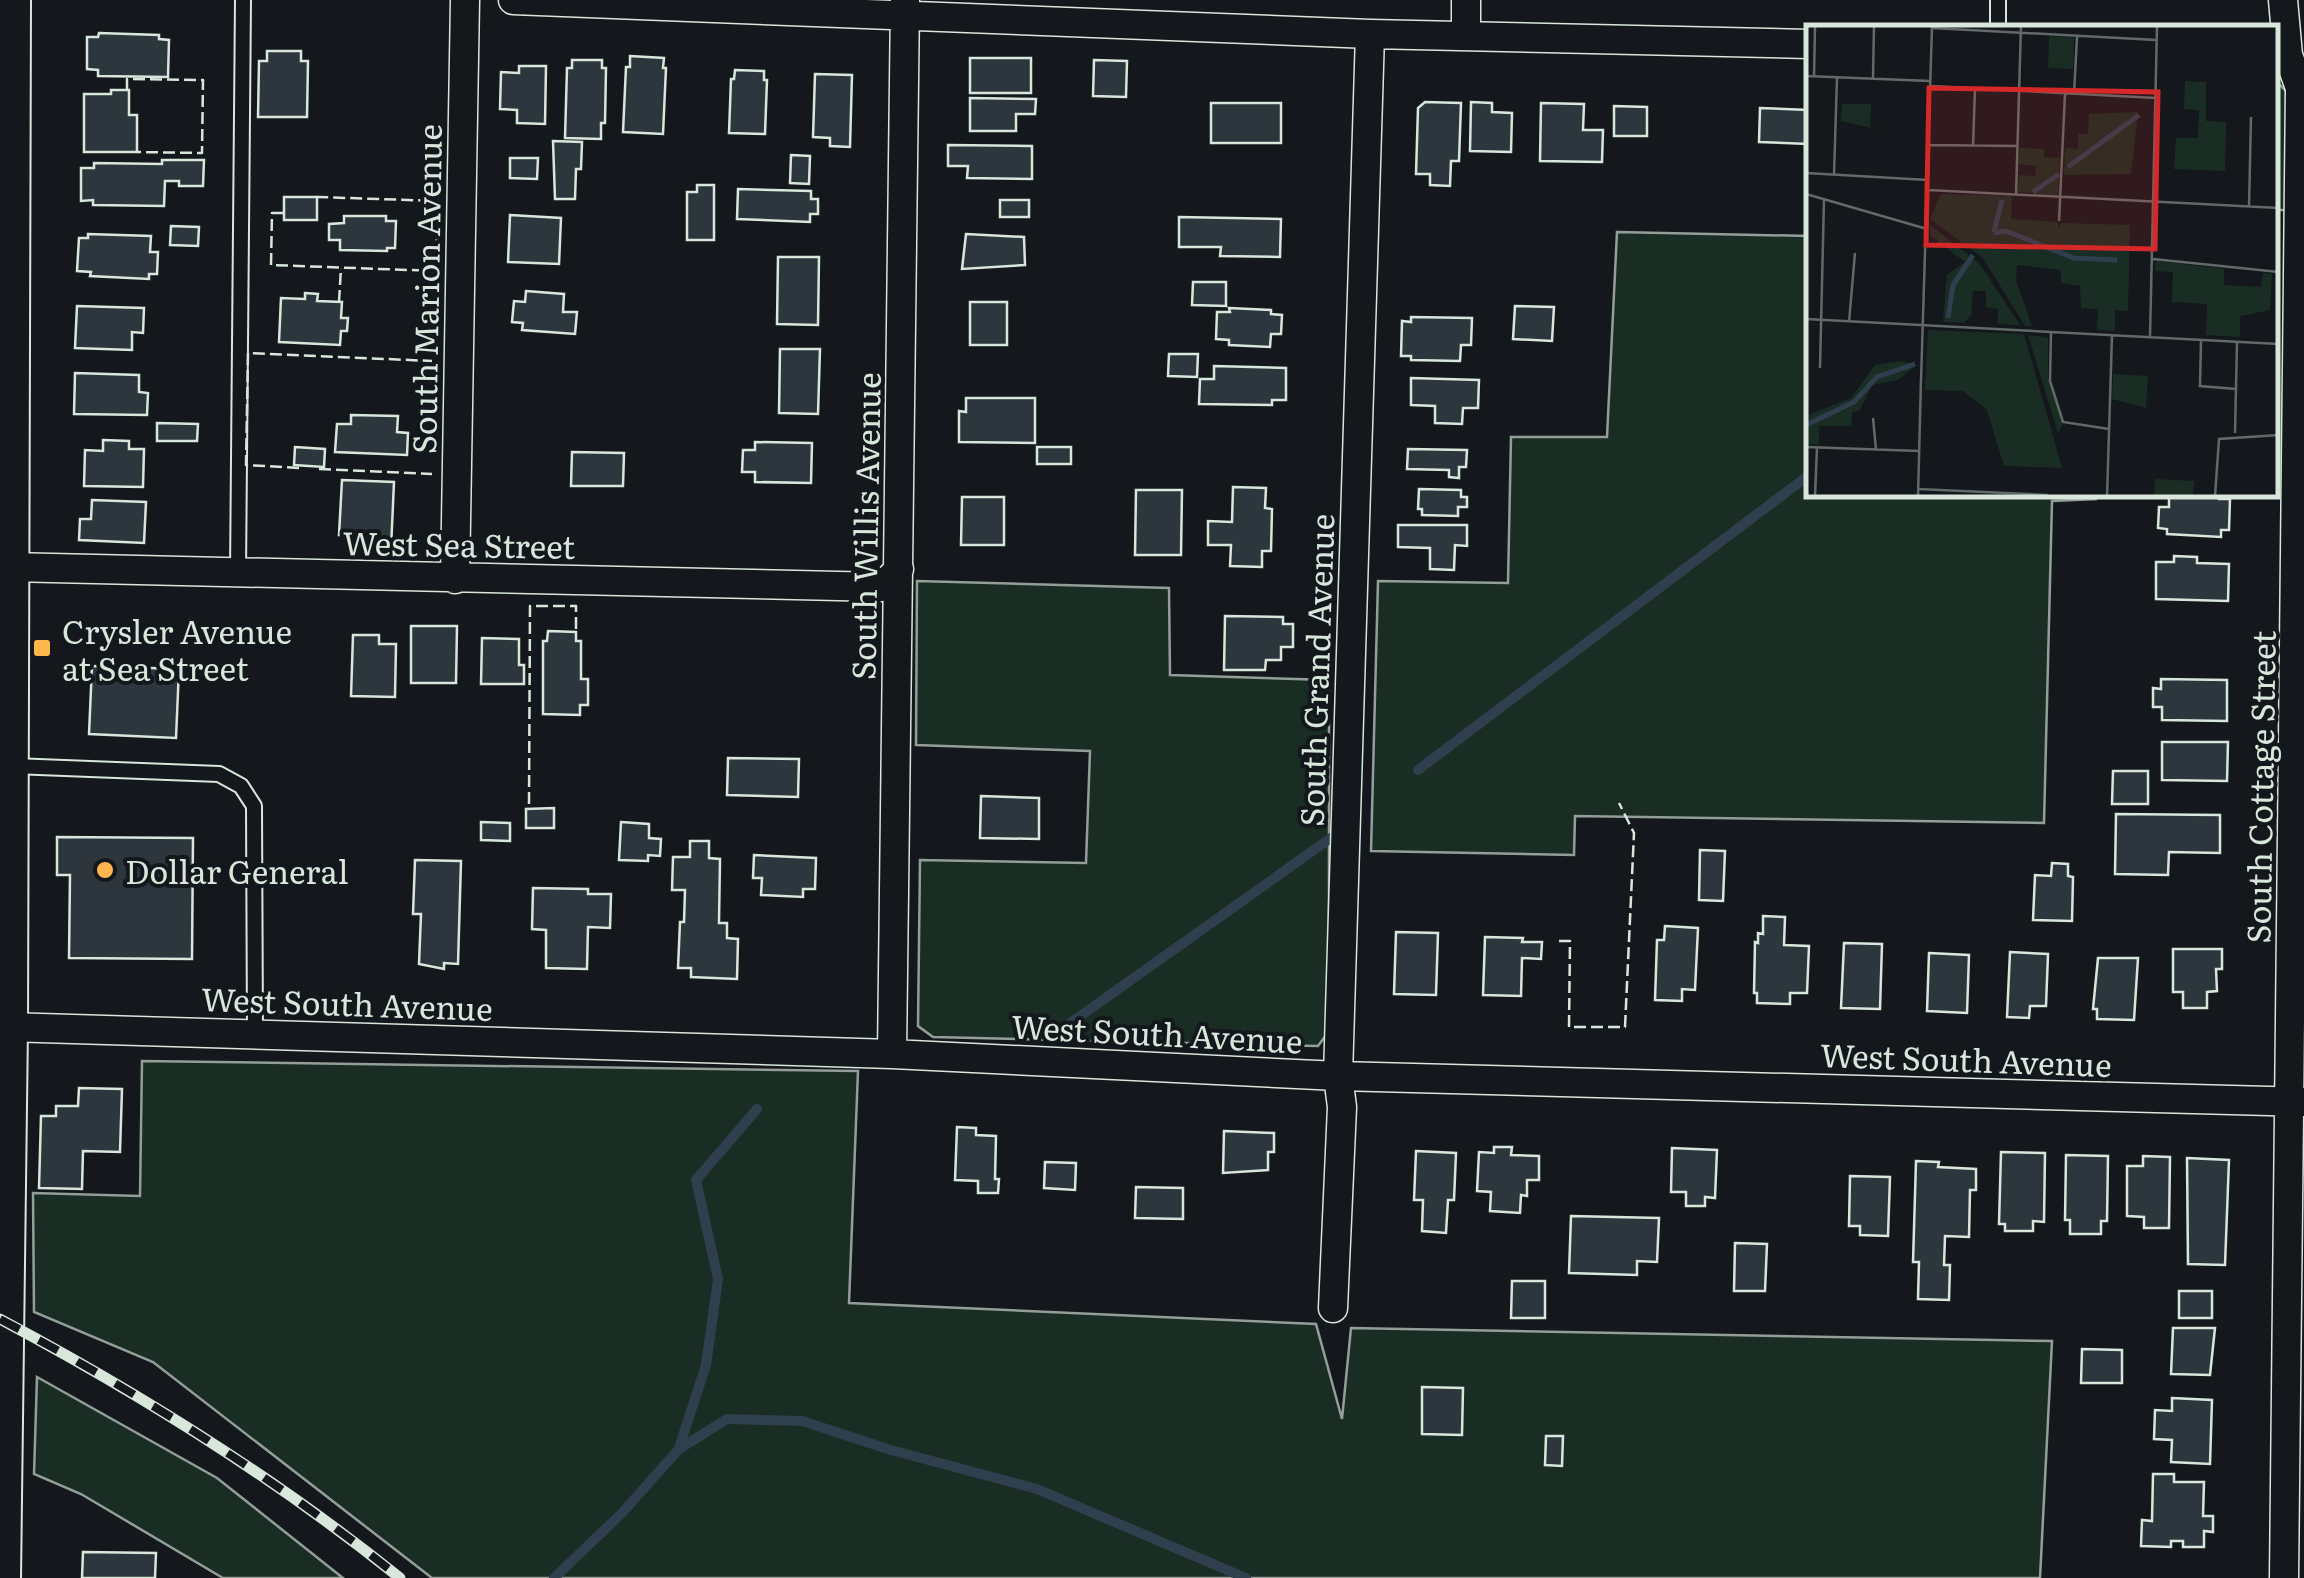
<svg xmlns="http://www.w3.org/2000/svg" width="2304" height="1578" font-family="Literata,serif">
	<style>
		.green { fill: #1a2d24; stroke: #939e99; stroke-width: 2.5 }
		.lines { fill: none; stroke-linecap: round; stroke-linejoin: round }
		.stream { stroke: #2f3f4d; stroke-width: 10 }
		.building { fill: #2c363c; stroke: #d8e6dc; stroke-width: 2.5 }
		.lane-casing { stroke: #d8e6dc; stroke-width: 18 }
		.street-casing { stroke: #d8e6dc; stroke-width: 31 }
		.secondary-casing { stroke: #d8e6dc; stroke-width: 44 }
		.lane { stroke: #14181c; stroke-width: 14 }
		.street { stroke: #14181c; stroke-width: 28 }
		.secondary { stroke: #14181c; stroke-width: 40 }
		.rail-casing { stroke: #d8e6dc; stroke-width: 11 }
		.rail { stroke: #14181c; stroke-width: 8; stroke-dasharray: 22; stroke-linecap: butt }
		.fence { stroke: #d8e6dc; stroke-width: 2.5; stroke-dasharray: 12 5; stroke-linecap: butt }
		.poi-dot { fill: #ffb74d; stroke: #14181c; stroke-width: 4 }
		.labels { text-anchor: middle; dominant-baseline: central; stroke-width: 8; stroke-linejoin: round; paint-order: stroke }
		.street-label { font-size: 32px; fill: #d8e6dc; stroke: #14181c }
		.poi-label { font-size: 32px; fill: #d8e6dc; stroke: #14181c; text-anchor: start }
		.inset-river { fill: none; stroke: #2f3f4d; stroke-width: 5 }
		.inset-road { fill: none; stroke: #626a69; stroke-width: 2.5 }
		.view { fill: #d62828; fill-opacity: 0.15; stroke: #d62828; stroke-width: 5 }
		.inset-edge { fill: none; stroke: #d8e6dc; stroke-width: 5 }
	</style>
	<rect width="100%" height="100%" fill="#14181c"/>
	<path class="green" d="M2276,81l10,10 1,119h-10z
		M1617,232l192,4v259h288l-1,4 -44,2 -8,322 -469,-7 -1,39 -203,-4 7,-270 130,2 3,-146h96z
		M917,581l252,7 1,87 159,5v351l-11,15 -385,-9 -15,-11 2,-166 166,3 4,-112 -174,-6z
		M142,1061l716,10 -9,232 467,21 26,95 9,-91 701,13 -12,237h-1608l-279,-216 -119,-50 -1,-119 107,3z
		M37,1377l180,101 126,100h-120l-142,-84 -47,-20z"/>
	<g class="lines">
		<path class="stream" d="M1418,770l391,-295
			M1069,1024l266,-189
			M679,1448l27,-83 12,-86 -22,-99 61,-71
			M554,1578l67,-64 58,-65 48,-30 75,2 89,29 146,39 209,89"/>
	</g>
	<path class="building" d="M99,33l60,2v4l10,1 -1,37 -70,-1v-6l-11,-1v-32h11z
		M267,51h34v10h7l-1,56h-49l1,-56h8z
		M630,56l34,2 -1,10h3l-3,66 -40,-2 3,-65h4z
		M970,58h61v35h-61z
		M572,60h30v8h4l-1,55h-4v16l-36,-1 2,-70h5z
		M1094,60l33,1 -1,36 -33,-1z
		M519,66h27l-1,58 -28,-1v-13l-17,-1 1,-37 18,1z
		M735,70l29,1v9h3l-2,54 -36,-1 2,-54h3z
		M815,74l37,1 -2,72 -20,-1v-8l-17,-1z
		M111,90h18v25h8v37h-53v-58h27z
		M970,98l66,1 -1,15h-19v17h-46z
		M1425,102l36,1 -2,58h-8l-1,25 -20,-1v-11h-14l2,-66z
		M1471,102l21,1v9l20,1 -1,39 -41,-1z
		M1211,103h70v40h-70z
		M1541,103l43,1 -1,26h20l-1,32 -62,-1z
		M1614,106l33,1v29h-33z
		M1760,108l49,2 -1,34 -49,-2z
		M553,141l29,1 -1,27h-5l-1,30h-20z
		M948,145l84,1v33l-65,-1 1,-12h-20z
		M791,155l19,1 -1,28 -19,-1z
		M510,158h28l-1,21 -27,-1z
		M162,160h42l-1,26h-24v-5h-14l-1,25 -71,-1v-5l-12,1v-33h13v-5l68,1z
		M697,185h17v55h-27v-48h10z
		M738,189l73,2v8h7v15h-8v8l-73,-3z
		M284,197h33v23h-33z
		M1000,200h29v17h-29z
		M510,215l51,3 -2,46 -51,-2z
		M344,216h42v5h10l-1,27h-8v3l-47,-1v-10h-11v-16l15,-1z
		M1179,217l102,2 -1,38 -60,-1 1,-9h-42z
		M171,226l28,1 -1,19 -28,-1z
		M88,234l63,2 -1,16h8l-1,22h-8v5l-59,-3 1,-4 -14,-1 2,-33h9z
		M966,234l58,3 1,28 -63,4z
		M778,257h41l-1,68 -41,-1z
		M1193,282h33v24l-34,-1z
		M526,291l38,3 -1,18h14l-2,22 -53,-4 1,-7 -11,-1 2,-21 11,1z
		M305,293l13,1 -1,7 25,1 -1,16h7l-1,13h-6l-1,14 -61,-3 2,-44 24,1z
		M970,302h37v43h-37z
		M77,306l67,2 -1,25 -11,-1v18l-57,-2z
		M1515,306l39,1 -2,34 -39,-2z
		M1229,308l42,2v4l11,1 -1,19h-10l-1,13 -41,-2v-5l-13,-1 1,-27h13z
		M1411,317l61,1 -1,27h-10l-1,16 -49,-1v-4h-10l1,-35 9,1z
		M780,349h40l-2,65 -39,-1z
		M1169,354h29l-1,23 -29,-1z
		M1214,366l72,2v32h-14v5l-73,-1 1,-25h14z
		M75,373l64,2v17l9,1 -1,22 -73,-1z
		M1411,378l68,2 -1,28h-15l-1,16 -27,-1v-17l-24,-1z
		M966,398h69v45l-76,-1v-31l7,1z
		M351,415l47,1 -1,16 11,1 -1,22 -72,-3 2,-28h14z
		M157,423l41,1 -1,17h-40z
		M103,440l26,1v8h15l-1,38 -59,-1 1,-36 18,1z
		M755,442l57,1 -1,40 -56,-1v-10h-13l1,-22h12z
		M295,447l30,2 -1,18 -30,-2z
		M1037,447h34v17h-34z
		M1408,449l59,1 -1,17h-7v11l-10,-1v-7l-42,-1z
		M572,452l52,1 -1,33h-52z
		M342,480l52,2 -3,67 -32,-2 1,-12h-21z
		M1233,487l33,1 -1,20 7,1 -1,42h-9v16l-32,-1 1,-21h-23v-24l24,1z
		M1419,489l42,1v7h6v10h-9v9l-36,-1v-6h-4z
		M1136,490h46l-1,65h-46z
		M2169,495h50v4h11l-1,31h-8v7l-54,-3v-5l-9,-1 1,-21h10z
		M962,497h42v48h-43z
		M92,500l54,2 -2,41 -65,-3 1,-21h11z
		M1398,525h69v21l-12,-1 -1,25 -24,-1v-21l-32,-1z
		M2174,556l23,1v6l32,1 -1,37 -72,-2v-37h18z
		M1225,616l58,1v7h10v23h-12v13h-15l-1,10h-41z
		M411,626h46l-1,57h-45z
		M548,631l28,1v9h5v38h7v26h-8v10l-37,-1v-73h4z
		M353,635h26v9h17l-1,53 -44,-1z
		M482,638l37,1v26h5v19h-43z
		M92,666l87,3 -3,69 -87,-4z
		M2161,679l66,1v41l-65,-1v-13h-9v-19l8,1z
		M2162,742h66l-1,39 -65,-1z
		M728,758l71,1 -1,38 -71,-2z
		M2113,771h35v33h-36z
		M981,796l58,2v41l-59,-1z
		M554,808v20h-28v-19z
		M2116,814l104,1v38l-51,-1 -1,23 -53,-1z
		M481,822l29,1v18l-29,-1z
		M621,822l28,2v14l12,1 -1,17 -12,-1v6l-29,-1z
		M57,837l136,1 -1,121 -123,-1 1,-83h-13z
		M690,841h19v17l11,1 -1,64h8v15l11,1 -1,40 -46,-2v-9h-13l2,-46h4l1,-32h-13l1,-33h17z
		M1700,850l25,1 -2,50 -24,-1z
		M754,855l62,3 -1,31h-12v8l-42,-2 1,-17h-9z
		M415,860l46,1 -3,103 -14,-1v6l-25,-5 2,-50h-8z
		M2052,863l16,1v12l5,1 -1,44 -39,-1 2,-45 16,1z
		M533,888l55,1v5h23l-1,34 -22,-1 -1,42 -41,-1v-38l-14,-1z
		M1763,916l22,1 -1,28 25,1 -2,47h-17v11l-33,-1v-10h-3l1,-51 3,1v-10l5,1z
		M1665,926l33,2 -3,62 -13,-1v12l-27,-1 2,-60h7z
		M1396,932l42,1 -2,62 -42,-1z
		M1485,937l38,1 -1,4h20l-1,17 -19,-1 -1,38 -38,-1z
		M1844,943l38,1 -2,65 -39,-1z
		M2173,949h49v20h-6l1,22 -10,1v16h-24v-16h-10z
		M2010,952l38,2 -2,52h-16l-1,12 -22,-1z
		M1929,953l40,2 -2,58 -40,-2z
		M2098,958h40l-4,62 -37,-1v-10h-4z
		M79,1088l43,1 -2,63 -37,-1 -1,38 -43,-1 2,-72h15v-10h22z
		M957,1127l19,1v7l20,1 -1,43h4l-1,14h-20v-12l-23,-1z
		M1224,1131l50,2v19h-6v18l-45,3z
		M1494,1147h18l-1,8 28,1v24h-12v16l-6,-1 -1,18 -30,-2 1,-19 -14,-1 2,-39 15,1z
		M1672,1148l45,2 -2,48 -10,-1v9h-19v-14h-15z
		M1416,1151l40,2 -2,47h-6l-2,33 -24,-2 1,-31h-9z
		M2001,1152l44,1 -1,69 -11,-1v10h-28v-7h-6z
		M2066,1155l42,1 -1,65h-6v13h-31v-14h-5z
		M2143,1156l27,1 -1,71h-25v-11l-17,-1v-50h16z
		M2187,1158l42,2 -4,105 -37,-1z
		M1916,1161l23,1 -1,5 38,2v21h-6l-1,47 -24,-1 -1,29h6l-1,35 -31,-1 1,-37h-6z
		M1045,1162l31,1 -1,27 -31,-2z
		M1850,1176l40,1 -2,59 -28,-1v-9h-11z
		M1136,1187l47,1v31l-48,-1z
		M1571,1216l88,2 -2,44 -20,-1v14l-68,-2z
		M1735,1243l32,1 -2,47h-31z
		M1512,1281h33v37h-34z
		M2179,1291h33v27h-33z
		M2173,1328h42l-5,47 -39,-1z
		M2082,1349l40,1v33h-41z
		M1422,1387l41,1 -1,47 -40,-1z
		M2172,1398l40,2 -2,64 -39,-2 1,-22 -18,-1 1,-29 17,1z
		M1546,1436h17l-1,30 -17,-1z
		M2153,1474h21v8h30l-1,34h10v16l-9,-1v16h-21v-6h-12v6l-30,-1 1,-26 10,1z
		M83,1552l73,1 -1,25h-73z"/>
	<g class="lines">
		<defs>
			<path id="lane" d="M1998,28v-28
				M238,573l5,-573
				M13,766l206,8 22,12 13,20 1,229"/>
			<path id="street" d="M513,0l857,34 439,10
				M2283,0l5,55 12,33 -16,1490
				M1466,35v-35
				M9,567l873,20 17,-18
				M455,579l10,-579
				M7,1027l885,27 446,22 966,26
				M892,1054l13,-1053
				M1333,1308l9,-201 -4,-31 32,-1042"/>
			<path id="secondary" d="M0,1578l7,-551 3,-1027"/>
		</defs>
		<use href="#lane" class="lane-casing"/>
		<use href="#street" class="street-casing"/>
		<use href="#secondary" class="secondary-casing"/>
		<use href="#lane" class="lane"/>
		<use href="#street" class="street"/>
		<use href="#secondary" class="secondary"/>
		<defs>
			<path id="rail" d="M0,1319c139,74 277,160 400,259"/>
		</defs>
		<use href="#rail" class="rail-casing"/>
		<use href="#rail" class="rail"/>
		<path class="fence" d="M127,90v-11l76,1 -1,73 -65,-1
			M283,213h-11l-1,52 165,6 2,-70 -121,-4
			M339,302l2,-34
			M299,468l-53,-3 2,-112 184,8
			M319,469l113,5
			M529,804l1,-198h46v26
			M1559,941h11l-1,86h56l9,-194 -15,-30"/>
	</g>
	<g class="poi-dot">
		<rect x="32" y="638" width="20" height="20" rx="5"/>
		<circle cx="105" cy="870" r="10"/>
	</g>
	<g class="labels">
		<g class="street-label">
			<text transform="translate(425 289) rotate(-89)">South Marion Avenue</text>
			<text transform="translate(864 526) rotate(-89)">South Willis Avenue</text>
			<text transform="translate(459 543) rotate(1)">West Sea Street</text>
			<text transform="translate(1315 670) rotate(-88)">South Grand Avenue</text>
			<text transform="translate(2259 787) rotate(-89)">South Cottage Street</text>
			<text transform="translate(347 1002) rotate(2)">West South Avenue</text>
			<text transform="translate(1157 1032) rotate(3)">West South Avenue</text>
			<text transform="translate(1966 1058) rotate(2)">West South Avenue</text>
		</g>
		<g class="poi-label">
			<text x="62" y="630">Crysler Avenue<tspan x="62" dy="37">at Sea Street</tspan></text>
			<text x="125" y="870">Dollar General</text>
		</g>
	</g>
	<g transform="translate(1806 25)">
		<rect width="472" height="472" fill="#14181c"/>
		<path d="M243,11l25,2 -1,31 -25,-1zM379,56l21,1v39l20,1 -1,49 -51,-2 2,-31h22l1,-28 -15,-1zM36,79h29l-1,23 6,2 -35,-8zM332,87l-7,62 -67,1 1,-27 13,1v-15h10l1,-20zM213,123l25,1v8l16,1 -2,37 -40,-3 1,-17 16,1 1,-10 -17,-2zM135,169l71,2 -1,23 46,3 2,6 2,-5 69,2 -2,86 -13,-1v21l-18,-1 1,-21 -17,-1 -1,-22 -19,-3v-13l-44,-5 -1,16 16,45h-7l-42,-68 -53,-39zM124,200l49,38 41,62 -22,-1v-15l-12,-2v-16h-13l-2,24 -7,8 -21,-1 4,-47 18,-13 -35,-27zM350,236l68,8v16l37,2 2,-14 9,1 -2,36 -30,6v21l-34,-2 1,-31 -35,-2 1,-30 -18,-1zM122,305l96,4 38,134 -58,-2 -17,-56 -24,-19 -38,-1zM222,310l20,3v40l15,46 -5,9zM95,336l16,4 -19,15 -26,5 -13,26 -7,1 -1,14h-32v19l-13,-1v-28l45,-18 24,-33zM307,349l35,2 -2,32 -34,-9zM349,454l39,2 -1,16h-39z" fill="#1a2d24"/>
		<path class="inset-river" d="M262,142l71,-52M227,167l26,-18M188,207l8,-32M188,208l12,-2 68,27 43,2M142,293l5,-33 20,-30M0,400l48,-23 23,-25 38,-13"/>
		<path class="inset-road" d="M126,3l224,12M0,51l124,5M8,52l1,-51M67,53l1,-52M124,61l226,12M268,69l3,-57M123,120l88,1M167,121l2,-57M0,148l122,7M28,150l3,-97M122,165l351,18M0,169l121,35M210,170l5,-169M443,182l2,-90M253,196l6,-127M347,234l126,13M0,294l473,25M43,297l6,-69M245,307l-1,49 13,41 46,7M344,312l7,-311M395,315l-1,46 36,3M14,343l4,-169M115,356l11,-355M67,393l3,32M429,408l2,-91M0,422l113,4M112,464l130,6M409,471l4,-57 60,-4M9,472l2,-50M112,472l3,-118M301,472l5,-162"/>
		<path class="view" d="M123,63l229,4 -3,157 -229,-4z"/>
		<rect width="472" height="472" class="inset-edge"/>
	</g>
</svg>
